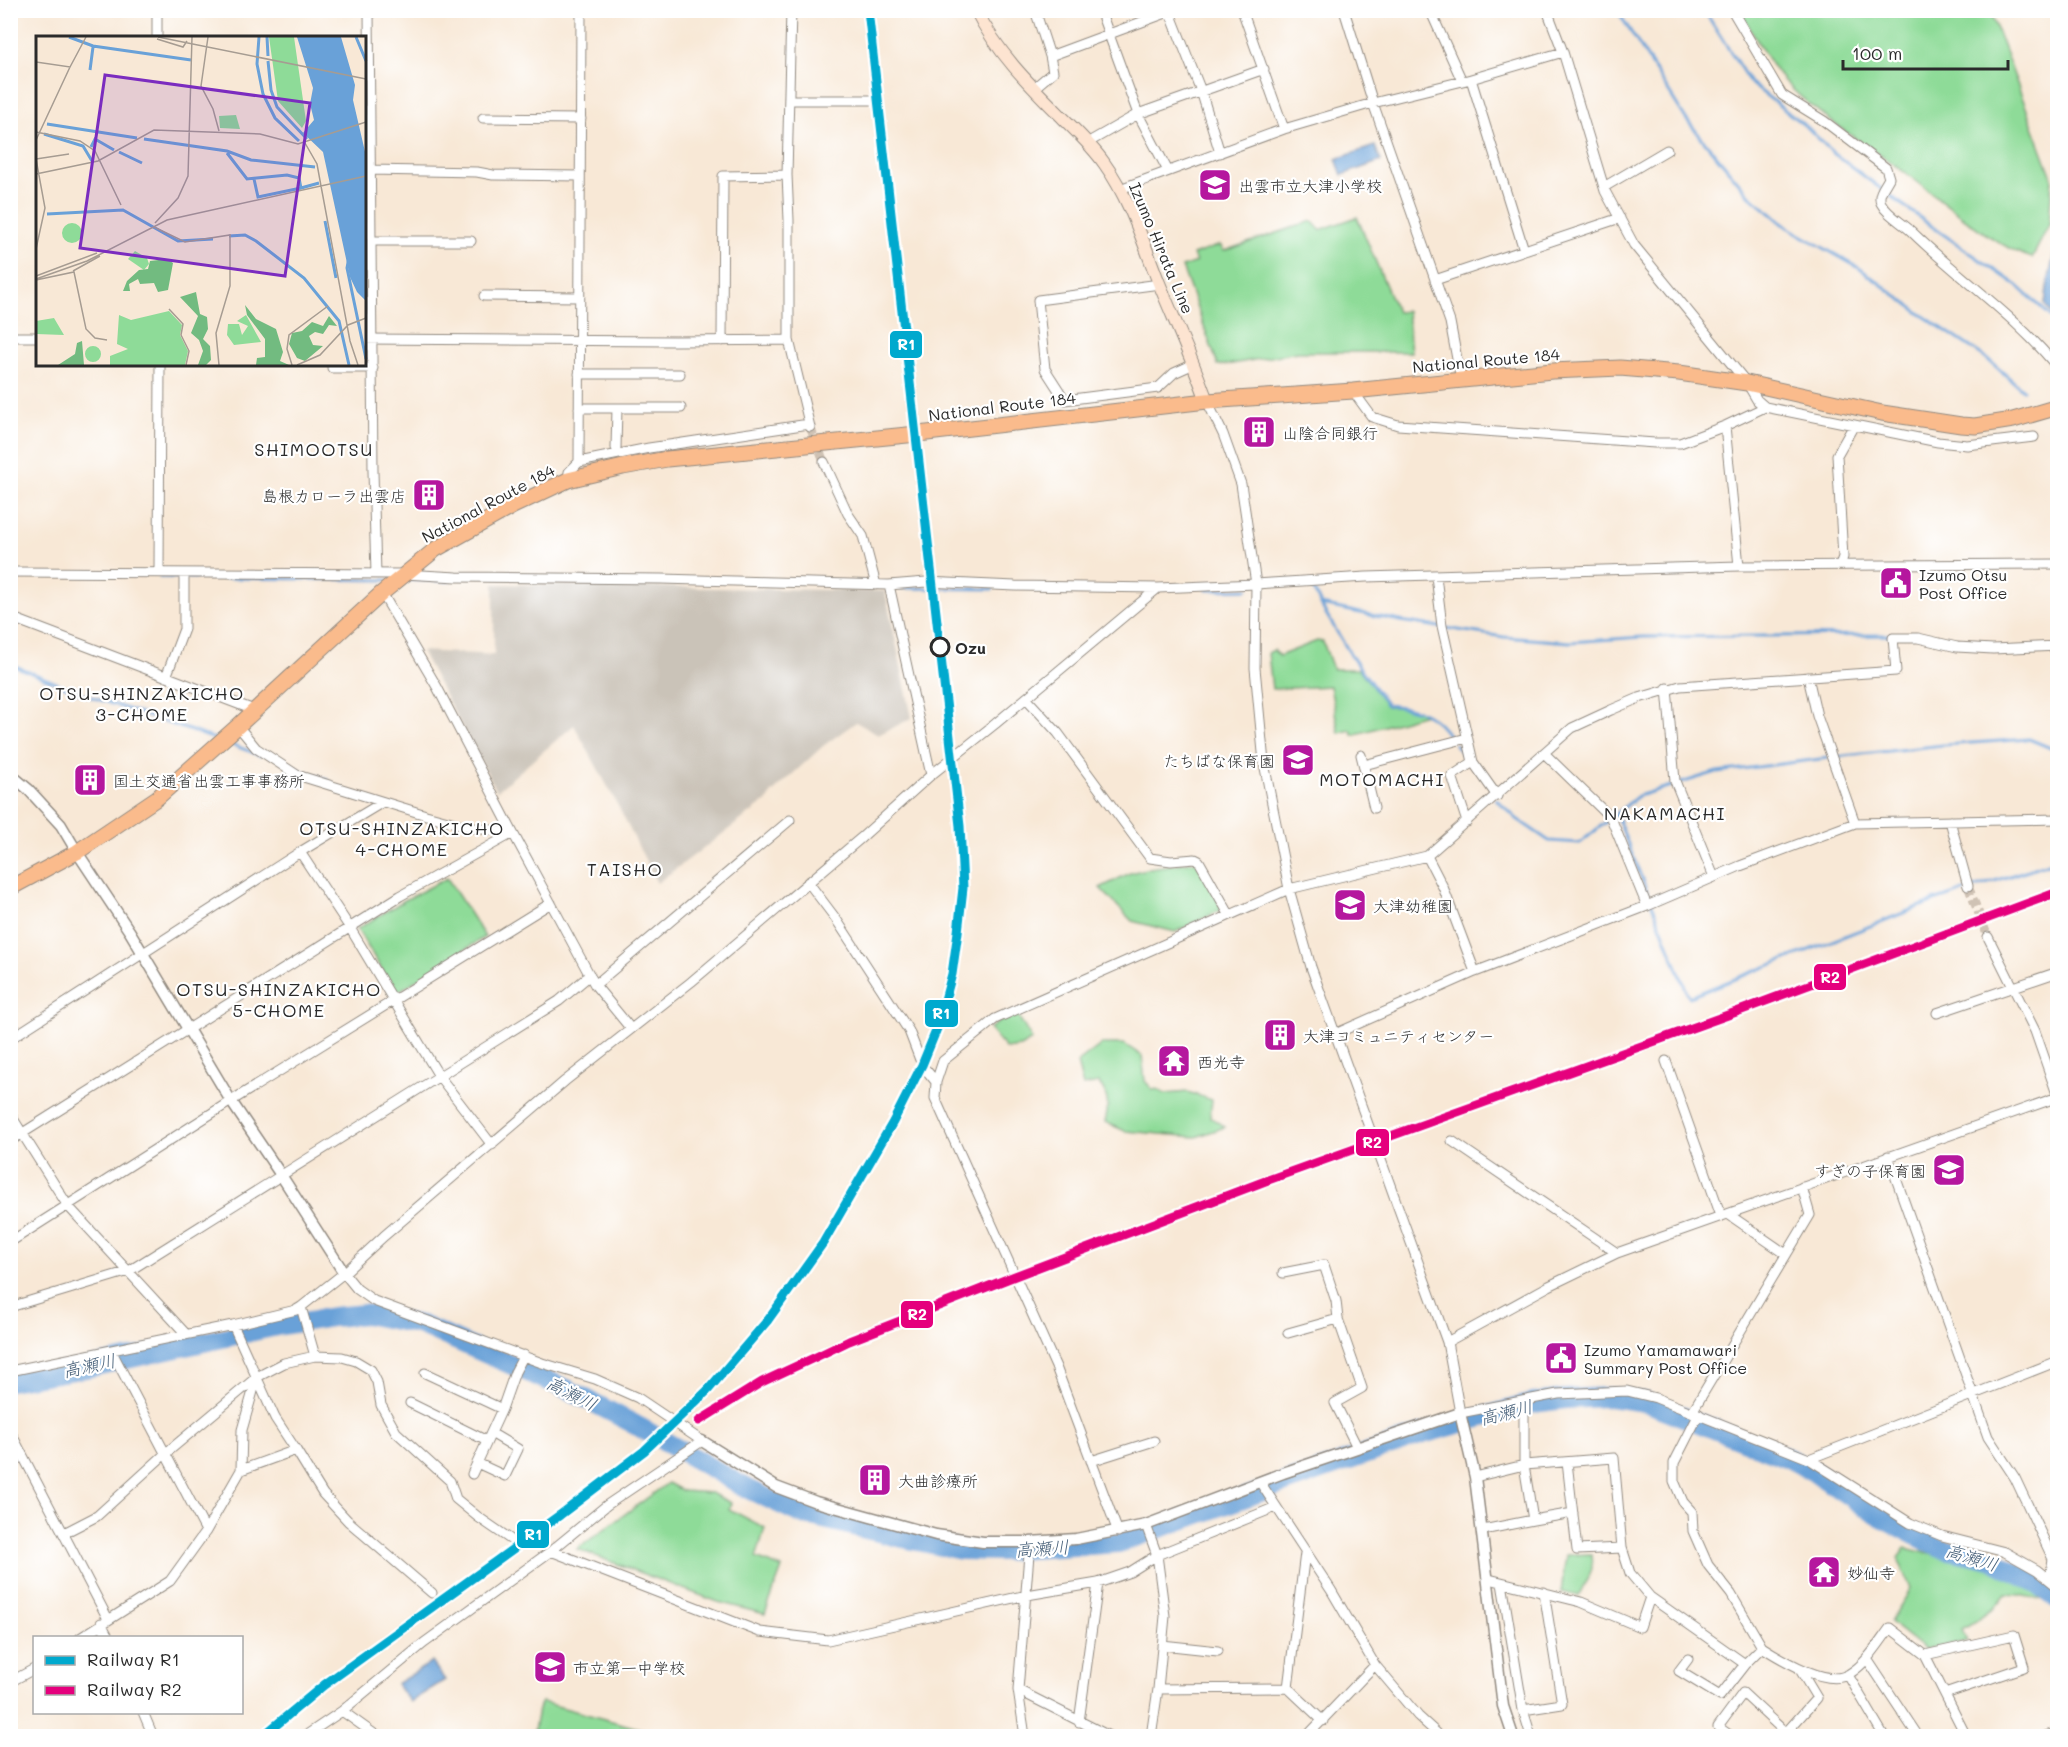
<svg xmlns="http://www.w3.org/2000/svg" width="2068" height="1747" font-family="Mali,'Klee One',sans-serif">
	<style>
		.industrial { fill: #cac3b8 }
		.green { fill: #8edb98; stroke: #5c8362; stroke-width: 1.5 }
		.water { fill: #69a1d8; stroke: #4a6682; stroke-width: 1.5 }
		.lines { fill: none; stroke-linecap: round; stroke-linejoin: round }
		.stream { stroke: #69a1d8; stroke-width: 3 }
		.river { stroke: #69a1d8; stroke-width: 20 }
		.minor-tunnel { stroke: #cfc2b4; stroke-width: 9; stroke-dasharray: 9 4.5; stroke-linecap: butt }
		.minor-casing { stroke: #928a80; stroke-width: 11 }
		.tertiary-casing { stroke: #928a80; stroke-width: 13 }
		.secondary-casing { stroke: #928a80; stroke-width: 14 }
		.trunk-casing { stroke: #928a80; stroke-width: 17 }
		.minor { stroke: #fff; stroke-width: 9 }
		.tertiary { stroke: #fff; stroke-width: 10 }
		.secondary { stroke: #fde4d1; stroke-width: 12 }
		.trunk { stroke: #fabb8c; stroke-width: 15 }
		.rail-1-casing { stroke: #fff; stroke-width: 14 }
		.rail-2-casing { stroke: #fff; stroke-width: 14 }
		.rail-1 { stroke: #00a9ce; stroke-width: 9 }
		.rail-2 { stroke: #e5007d; stroke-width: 9 }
		.stop-dot { fill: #fff; stroke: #2b2b2b; stroke-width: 3 }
		.labels { text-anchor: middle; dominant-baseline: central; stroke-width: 4.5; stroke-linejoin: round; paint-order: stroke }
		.poi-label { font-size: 16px; fill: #2b2b2b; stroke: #fff; text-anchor: start }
		.street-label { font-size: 16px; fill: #2b2b2b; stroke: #fff }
		.stop-label { font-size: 16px; font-weight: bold; fill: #2b2b2b; stroke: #fff; text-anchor: start }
		.neighbourhood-label { font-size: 18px; letter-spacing: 1.5px; fill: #2b2b2b; stroke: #fff }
		.water-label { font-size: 18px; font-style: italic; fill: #476079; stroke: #fff }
		.inset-river { fill: none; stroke: #69a1d8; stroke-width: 3 }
		.inset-road { fill: none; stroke: #a69c92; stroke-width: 1.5 }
		.view { fill: #7b2cbf; fill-opacity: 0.15; stroke: #7b2cbf; stroke-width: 3 }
		.inset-edge { fill: none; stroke: #2b2b2b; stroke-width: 3 }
		.line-badge { stroke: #fff; stroke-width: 2 }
		.badge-label { font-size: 16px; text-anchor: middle; font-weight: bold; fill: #fff }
	</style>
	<rect width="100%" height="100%" fill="#fff"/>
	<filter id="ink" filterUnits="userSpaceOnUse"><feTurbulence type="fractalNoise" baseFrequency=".0167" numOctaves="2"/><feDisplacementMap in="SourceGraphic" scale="12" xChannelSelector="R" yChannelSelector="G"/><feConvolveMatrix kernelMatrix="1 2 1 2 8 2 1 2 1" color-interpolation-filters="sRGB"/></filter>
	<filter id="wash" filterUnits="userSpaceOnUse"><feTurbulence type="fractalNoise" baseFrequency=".008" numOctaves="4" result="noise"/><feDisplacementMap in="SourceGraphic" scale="24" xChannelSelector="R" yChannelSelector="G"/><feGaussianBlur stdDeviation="1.35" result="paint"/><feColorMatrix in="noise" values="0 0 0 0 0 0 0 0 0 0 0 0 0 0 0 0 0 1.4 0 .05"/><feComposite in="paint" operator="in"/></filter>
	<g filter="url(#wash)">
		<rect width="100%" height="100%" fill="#f8e8d6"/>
		<path class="industrial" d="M494,584l391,7 27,127 -34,17 -22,-13 -33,24 -52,48 -2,5 -112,84 -42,-83 -41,-75 -77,66 -76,-140 73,4z"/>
		<path class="green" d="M1741,11h249l62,166 -3,48 -17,33c-42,-13 -91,-60 -128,-86 -41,-30 -85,-55 -120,-91 -13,-14 -34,-52 -43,-70z
			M1357,217l40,95 10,-1 4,41h-114l-70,13h-9l-36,-98 14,-5 -3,-7 27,-10 4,6 88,-30 8,9z
			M1317,641l6,1 10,27h26l28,37 22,2 17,6 -73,21 -2,-5 -12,3 -9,-47 -58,3 -4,-36 6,-3 5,6z
			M1197,861l26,48 -48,23 -43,-11 -32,-33 30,-15 20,-5z
			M447,878l38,59 -89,56 -39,-64 48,-29z
			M1017,1014l15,26 -12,7 -14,2 -17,-20 10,-7z
			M1102,1044h22l18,12 3,25 8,9 4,-1 8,5 23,-2 24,8 -2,17 15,10 -29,10 -71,-6 -20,-9c4,-16 4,-25 -6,-39l-16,3 -6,-23z
			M668,1483l15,8 28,2 20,10 -2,6 36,19 -9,30 26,10 -17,46 -47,-12 -141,-53z
			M1905,1548l34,8 2,-6 49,11 46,23 11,9 -3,7 -24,-5 -14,-1 -12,15 -32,20 5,12 -42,9 -35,-28 21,-33 -13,-31z
			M1591,1554l1,15 -13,27 -18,-4 5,-37z
			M542,1702l110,30 3,4h-122l5,-27z"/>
		<path class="water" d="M1375,146l6,15 -39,14 -6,-16z
			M2057,241v78l-12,-14 2,-18z
			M432,1662l13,18 -35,22 -14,-18z"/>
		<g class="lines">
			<path class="stream" d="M1617,10l69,109 62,75 39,33 72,41 66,49 60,40 38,33
				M1704,10l46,73 58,45 25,25 94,70 91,63 40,37
				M2053,428l5,4
				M160,577l227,3
				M406,580l44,1
				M1309,584h2l10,21 79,16 104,16 66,5 72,-5 250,-2
				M901,588l92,1
				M1207,590l41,-1
				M1322,607l32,53 33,45c30,3 47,7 64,34
				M10,664l73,30 132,45
				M227,743l33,12
				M1455,744l14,19
				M1835,757l108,-12 86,-6 29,12
				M295,769l33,11
				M1496,799l21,20 32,22 31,2 58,-47 79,-24 111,-14
				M1616,814l73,183 245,-96 124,-41"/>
			<path class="river" d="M10,1381l76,-13 191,-42 56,-9 32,-3 56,11 148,65 67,35 110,63 53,25 104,25 58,12 41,1 116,-8 304,-109 111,-31 32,-4 44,-2 36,5 143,56 26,14 60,41 32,17 34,18 51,11 46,24 21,17"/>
		</g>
	</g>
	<g filter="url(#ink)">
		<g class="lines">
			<path class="minor-tunnel" d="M810,427l14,35
				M1968,886l20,51"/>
			<defs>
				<path id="minor" d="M157,10v28
					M369,10l4,461 3,103
					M1100,10l38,104 30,57
					M1169,10l32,81 19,62
					M1242,10l42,119
					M1344,10l29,93 77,219 11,58
					M1430,10l32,71
					M1732,10l50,85 42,26 62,47 3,10c-4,8 -12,16 -8,25 6,12 22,20 31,29 47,46 104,84 146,136
					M1050,56l124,-46
					M1471,79l53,171
					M1034,88l19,-16 -3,-16 -15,-46
					M789,100h82
					M483,118l98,1
					M1087,143l51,-29 126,-45
					M370,170l107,2 16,3 87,1
					M1604,187l63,-37
					M1120,189l164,-60 89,-26 98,-24 92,-27
					M371,241h100
					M1435,280l185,-62
					M1160,284l-122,16 7,69 20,31 93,-12 16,-15 20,-9
					M484,296l95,1
					M10,337h28
					M364,339l311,2 114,-1v-120l-2,-45 4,-165
					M789,340l21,87
					M722,341l1,-165 64,-1
					M332,368h41
					M579,374h101
					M1353,391l19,26 26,8 257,18h25l45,-17 40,-19 -8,-7 -10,-17 -113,-138 -29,-54 -42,-139 -16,-42
					M1207,401l16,33 18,50 15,100 -1,84 9,95 25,126 22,78 136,375 13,71 98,-19 69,-3 29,7 153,61 101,64 32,13 63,16 32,18 21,17
					M1765,407l173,35 29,3 67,-8
					M579,408h102
					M1725,426l14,140
					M616,448l1,-40
					M579,462l70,-14 160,-24
					M824,462l24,52 15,22 13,49
					M568,480l1,-8 10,-10 2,-452
					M1840,565l3,-8 -6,-102 17,-30
					M10,572l394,2 53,3 205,2 227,6 37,-3 89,4 143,2 98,-4 110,-7 373,-11 319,-2
					M159,572l1,-208
					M1436,576l6,50 31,136 24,34
					M889,585l42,190
					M382,593l55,94 76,146 82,152 36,44
					M10,617l244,93
					M166,677l18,-48v-56
					M1808,677l9,39 38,107
					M1667,688l8,93 39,96
					M1026,698l32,35 92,125 21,3 24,-2 4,2 30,53
					M238,726l18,22 41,27 129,40 48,13 39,5
					M1544,753l67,65 36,88
					M1361,755l13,53
					M1364,765l103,-27
					M1950,821l18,65
					M1467,822l-15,-46 21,-14
					M300,852l50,76 89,148 53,69
					M1427,856l16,31 32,85
					M808,882l28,37 73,112 13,34 14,17
					M1988,937l47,94 23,66
					M595,985l195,-165
					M1937,1013l121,-41
					M1335,1034l140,-62 172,-66 93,-40 115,-43 203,-4
					M10,1039l290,-187 83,-50
					M1666,1061l55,155
					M10,1114l58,92 118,128
					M10,1141l390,-245 113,-63
					M1452,1141l165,112
					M1888,1156l100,281 27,41 38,81 -2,13 -4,5
					M1728,1214l58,40
					M10,1242l221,-141 320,-198
					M1283,1273l41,-8 12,36 2,18
					M10,1307l119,-36 430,-270 31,-26
					M233,1325l42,93 21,32 -55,20
					M1288,1333l50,-14 24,69 -27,15 22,44
					M1447,1342l102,-56 68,-33 441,-156
					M111,1350l95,181
					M315,1356l27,1 14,4 15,9 6,12 4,23 15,27 54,49 6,18 22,18 32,22
					M10,1371l223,-46 63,-15 5,-3 43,-34 40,-37 181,-155 126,-99 170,-144 70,-63 64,-51 163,-136
					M425,1373l77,36
					M410,1403l77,38
					M1692,1412l118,-197 -8,-28
					M1699,1414l-25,49v18l9,21 9,10 1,19 15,34 23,29 31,53
					M10,1431l98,188
					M296,1450l27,44 25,27 84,72
					M1809,1459l249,-98
					M1091,1461l63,-20
					M1567,1462l10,88 45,-2
					M477,1463l28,13 13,-27 -27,-16
					M472,1474l30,-65 13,-37 9,-17
					M1475,1477l49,-12v-53
					M1260,1482l71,108 44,75 43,51 22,20
					M1533,1520l40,-7
					M1146,1525l11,30 8,61 -7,73 -7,47
					M1483,1530l50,-10 -9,-55 90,-7 8,90 8,25 20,24
					M1118,1532l-62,-165 -121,-269 1,-16 7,-21 52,-42 294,-130 138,-33 145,-128 39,-18 28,-12 41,-12 216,-15 -3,-33h25l39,9 36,2 65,-3
					M64,1533l33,-17 68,-62 92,-77
					M551,1551l209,81 68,8 199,-45 71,-12 32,-11 27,-17 119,-48
					M1489,1579l92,23 59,25 10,-30 95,67 17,-17c19,12 66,41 87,27 18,-11 29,-30 41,-46l35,27 39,77 -1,4
					M1502,1583l21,127 8,26
					M101,1623l8,15
					M80,1638l90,-57 36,-50 35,-61 1,-40 15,-53 27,-14 31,-7 -14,-49
					M1162,1645l56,6
					M1925,1655l89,-20 10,32 -79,27
					M1688,1659l-9,12 41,25 25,-32
					M1867,1659l51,77
					M1848,1675l36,61
					M10,1682l24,-13
					M1288,1688l17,-135
					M1158,1689l130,-1 35,33
					M1018,1690l91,46
					M1523,1710l39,-6 -18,-112
					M342,1711l35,25
					M143,1712l10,24
					M1079,1722l19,-139
					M305,1736l37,-25 82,-68 127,-92 56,-46 95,-64 -64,-43 -43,-19 -53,-16 -168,-62 -17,-12 -13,-16
					M1025,1736l-7,-46 12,-148
					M1307,1736l68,-71
					M1731,1736l-13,-9 25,-34 43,40
					M1783,1736l34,-38 -18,-30
					M1950,1736l14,-4
					M2046,1736l12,-4"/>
				<path id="tertiary" d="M10,774l18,15 33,36 16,27 53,80 101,169 50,74 63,98
					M702,1441l74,46 40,15 120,33 47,7h47l46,-3 70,-14 137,-52 177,-60 15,64 28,229 10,30"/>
				<path id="secondary" d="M976,10c21,43 55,76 88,109 14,14 29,28 40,44 26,36 39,79 55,120 16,39 34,78 48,118"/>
				<path id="trunk" d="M10,888l67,-36 80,-54 81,-72 144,-133 54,-44 77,-43 55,-26 55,-13 44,-8 260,-26 280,-32 146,-10 199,-20 68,-3 59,5 68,10 135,30 79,12 14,1 38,-6 45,-13"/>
			</defs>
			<use href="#minor" class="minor-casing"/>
			<use href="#tertiary" class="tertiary-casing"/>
			<use href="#secondary" class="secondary-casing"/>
			<use href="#trunk" class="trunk-casing"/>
			<use href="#minor" class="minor"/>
			<use href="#tertiary" class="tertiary"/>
			<use href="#secondary" class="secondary"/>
			<use href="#trunk" class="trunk"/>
			<defs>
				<path id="rail-1" d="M263,1736l61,-51 236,-170 84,-64 64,-61 60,-70 55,-77 70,-121 29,-57 16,-39 14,-52 6,-42 5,-44 -3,-62 -92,-816"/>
				<path id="rail-2" d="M699,1421l63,-39 56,-26 31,-15 166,-65 253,-96 471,-169 319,-119"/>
			</defs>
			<use href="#rail-1" class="rail-1-casing"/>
			<use href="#rail-2" class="rail-2-casing"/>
			<use href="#rail-1" class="rail-1"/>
			<use href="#rail-2" class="rail-2"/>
		</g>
	</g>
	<defs>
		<symbol id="school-square" viewBox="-11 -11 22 22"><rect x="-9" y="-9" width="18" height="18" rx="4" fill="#b5179e" stroke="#fff"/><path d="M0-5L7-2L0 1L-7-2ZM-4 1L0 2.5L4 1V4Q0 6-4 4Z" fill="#fff"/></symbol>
		<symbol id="building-square" viewBox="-11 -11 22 22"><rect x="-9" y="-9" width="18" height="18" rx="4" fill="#b5179e" stroke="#fff"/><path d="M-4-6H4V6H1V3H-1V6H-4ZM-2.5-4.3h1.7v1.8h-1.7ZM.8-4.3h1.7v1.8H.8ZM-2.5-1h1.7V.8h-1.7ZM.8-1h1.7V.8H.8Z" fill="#fff"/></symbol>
		<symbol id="civic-square" viewBox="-11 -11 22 22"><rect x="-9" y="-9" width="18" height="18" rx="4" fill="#b5179e" stroke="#fff"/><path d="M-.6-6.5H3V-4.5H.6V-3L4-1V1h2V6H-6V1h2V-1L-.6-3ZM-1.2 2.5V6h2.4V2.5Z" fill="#fff"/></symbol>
		<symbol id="temple-square" viewBox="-11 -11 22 22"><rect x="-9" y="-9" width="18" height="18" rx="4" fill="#b5179e" stroke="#fff"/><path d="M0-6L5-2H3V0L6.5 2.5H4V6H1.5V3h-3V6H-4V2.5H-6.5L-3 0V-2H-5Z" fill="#fff"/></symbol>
	</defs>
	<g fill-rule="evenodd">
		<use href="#school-square" x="1196" y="166" width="38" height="38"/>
		<use href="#building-square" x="1240" y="413" width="38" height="38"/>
		<use href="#building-square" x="410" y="476" width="38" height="38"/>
		<use href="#civic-square" x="1877" y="564" width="38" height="38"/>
		<use href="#school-square" x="1279" y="741" width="38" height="38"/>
		<use href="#building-square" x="71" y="761" width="38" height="38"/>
		<use href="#school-square" x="1331" y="886" width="38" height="38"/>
		<use href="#building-square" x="1261" y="1016" width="38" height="38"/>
		<use href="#temple-square" x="1155" y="1042" width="38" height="38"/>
		<use href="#school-square" x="1930" y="1151" width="38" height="38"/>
		<use href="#civic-square" x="1542" y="1339" width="38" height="38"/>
		<use href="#building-square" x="856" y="1461" width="38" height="38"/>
		<use href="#temple-square" x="1805" y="1553" width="38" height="38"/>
		<use href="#school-square" x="531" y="1648" width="38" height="38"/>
	</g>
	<circle class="stop-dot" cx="940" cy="647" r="9"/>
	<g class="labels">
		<g class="poi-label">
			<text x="1238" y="185">出雲市立大津小学校</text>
			<text x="1282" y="432">山陰合同銀行</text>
			<text x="406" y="495" text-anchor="end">島根カローラ出雲店</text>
			<text x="1919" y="574">Izumo Otsu<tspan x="1919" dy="18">Post Office</tspan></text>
			<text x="1275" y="760" text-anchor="end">たちばな保育園</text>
			<text x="113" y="780">国土交通省出雲工事事務所</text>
			<text x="1373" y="905">大津幼稚園</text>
			<text x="1303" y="1035">大津コミュニティセンター</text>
			<text x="1197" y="1061">西光寺</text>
			<text x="1926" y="1170" text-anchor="end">すぎの子保育園</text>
			<text x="1584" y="1349">Izumo Yamamawari<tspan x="1584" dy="18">Summary Post Office</tspan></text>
			<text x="898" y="1480">大曲診療所</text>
			<text x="1847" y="1572">妙仙寺</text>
			<text x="573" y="1667">市立第一中学校</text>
		</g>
		<g class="street-label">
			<text transform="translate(1162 248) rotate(67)">Izumo Hirata Line</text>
			<text transform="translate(1486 360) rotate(-5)">National Route 184</text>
			<text transform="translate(1002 406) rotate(-7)">National Route 184</text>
			<text transform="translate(488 503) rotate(-28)">National Route 184</text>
		</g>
		<g class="stop-label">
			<text x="955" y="647">Ozu</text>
		</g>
		<g class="neighbourhood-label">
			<text x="314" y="449">SHIMOOTSU</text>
			<text x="142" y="693">OTSU-SHINZAKICHO<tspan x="142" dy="21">3-CHOME</tspan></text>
			<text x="1382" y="779">MOTOMACHI</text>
			<text x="1665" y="813">NAKAMACHI</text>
			<text x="402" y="828">OTSU-SHINZAKICHO<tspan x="402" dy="21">4-CHOME</tspan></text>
			<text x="625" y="869">TAISHO</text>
			<text x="279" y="989">OTSU-SHINZAKICHO<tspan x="279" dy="21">5-CHOME</tspan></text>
		</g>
		<g class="water-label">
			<text transform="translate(89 1365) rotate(-12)">高瀬川</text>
			<text transform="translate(572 1393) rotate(27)">高瀬川</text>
			<text transform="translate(1506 1412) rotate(-14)">高瀬川</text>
			<text transform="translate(1042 1548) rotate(-4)">高瀬川</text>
			<text transform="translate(1972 1557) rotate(17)">高瀬川</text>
		</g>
	</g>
	<g transform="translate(36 36)">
		<rect width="330" height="330" fill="#f8e8d6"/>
		<path d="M233,1h25l12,84 -4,7 -24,-27zM200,79l4,14 -20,-1 -1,-12zM26 197a10 10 0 1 1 20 0a10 10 0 1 1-20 0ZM99,215l12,7 2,6 -5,6 -16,-11zM133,275l13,14 -2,10 8,16 -3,14h-75v-9l18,-7 -11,-5 2,-29 12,5zM210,279l15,27 -27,3 -7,-10 1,-11h11l3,11 6,-9 -11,-5zM18,282l10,17 -28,-1v-13zM49 318a8 8 0 1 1 16 0a8 8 0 1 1-16 0Z" fill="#8edb98"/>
		<path d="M131,223l6,4 -5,27 -10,2 -4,-9 -14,1 -2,-5 -9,5 1,7h-7l4,-10 12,-11 9,-1 2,-8zM160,256l4,22 7,3 1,12 -5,10 7,7 1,14 -5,5h-8l5,-14 -4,-11 -8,-7 7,-17 -18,-19zM209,269l11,14 20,10 7,23 -3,9 9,4h-33l1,-7 8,-1v-18l-18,-24zM293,280l8,10 -8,-1 -6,9 -8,-2 -6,4 4,9 10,1 -18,15 -8,-3 -8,-14 3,-11 10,-2 10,-9 11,4zM46,305l2,24h-26l17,-11 2,-11z" fill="#72bb80"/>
		<path d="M261,1h44l14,48 -2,15 13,56v145l-9,-9 -7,-15 -27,-125 -20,-19 11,-13 -4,-16 3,-16z" fill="#69a1d8"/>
		<path class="inset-river" d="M33,1l24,9 98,14M223,1l-2,27 6,30 12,24 24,23M231,1l1,19M320,1l10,24M232,25l3,29 6,17 30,32M54,34l3,-23M11,88l90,14M8,98l39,12 9,15M108,103l83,12 24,9 64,7M55,111l4,-8 19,11M83,116l23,11M191,117l20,26 40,-4 12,3 2,10 18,-5M218,143l4,18 43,-9M11,178l76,-4 55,31 35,-2M289,185l11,57M193,200l16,-1 11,6 48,37 35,43 10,44M313,221l-2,11 19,91"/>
		<path class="inset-road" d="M122,1l208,42M172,1l-7,49 12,23 6,22M121,3l26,8 4,-6M0,26l34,5 16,-30M0,96l44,9 15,10 26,54M0,104l34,-73M269,107l12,21 4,22M0,123l33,-5M0,123l9,49 -9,41M0,138l62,-13 56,-31 106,4 38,10 68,-22M285,150l29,155 8,24M119,187l23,-25 10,-22 4,-139M118,191l31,15 45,-7v51l-14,47 3,32M37,235l27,-15M0,240l61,-23M0,243l51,-18 80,-41 199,-44M0,244l38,-8 12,57 9,9 12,2M133,273l14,15 -2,11 8,16 -3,14M256,329l-5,-16 2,-14 39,-29M261,329l23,-10 28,-30 18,-7"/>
		<path class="view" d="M69,39l205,28 -25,173 -205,-28z"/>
		<rect width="330" height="330" class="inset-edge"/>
	</g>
	<g class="line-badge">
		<rect x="889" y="330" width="34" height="29" rx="6" fill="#00a9ce"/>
		<rect x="1813" y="963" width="34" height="28" rx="6" fill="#e5007d"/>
		<rect x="924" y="999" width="35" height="29" rx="6" fill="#00a9ce"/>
		<rect x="1355" y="1128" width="35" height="29" rx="6" fill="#e5007d"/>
		<rect x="900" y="1300" width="34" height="29" rx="6" fill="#e5007d"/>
		<rect x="516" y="1520" width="34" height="29" rx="6" fill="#00a9ce"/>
	</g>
	<g class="badge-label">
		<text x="906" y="350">R1</text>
		<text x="1830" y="983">R2</text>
		<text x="941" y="1019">R1</text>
		<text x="1372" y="1148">R2</text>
		<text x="917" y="1320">R2</text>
		<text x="533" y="1540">R1</text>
	</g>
	<rect width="2068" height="1747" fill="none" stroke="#fff" stroke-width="36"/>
	<rect x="33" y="1636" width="210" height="78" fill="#ffffff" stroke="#aaaaaa" stroke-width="1.5"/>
	<rect x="45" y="1656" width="30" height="9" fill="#00a9ce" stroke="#aaaaaa" stroke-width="1.5"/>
	<text x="87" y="1666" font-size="18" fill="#2b2b2b">Railway R1</text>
	<rect x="45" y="1686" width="30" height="9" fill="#e5007d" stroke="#aaaaaa" stroke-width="1.5"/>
	<text x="87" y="1696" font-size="18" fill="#2b2b2b">Railway R2</text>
	<path d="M1843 60v9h165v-9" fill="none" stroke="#2b2b2b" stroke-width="3"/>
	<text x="1852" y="60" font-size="18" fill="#2b2b2b" stroke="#ffffff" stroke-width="4.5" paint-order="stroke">100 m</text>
</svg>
